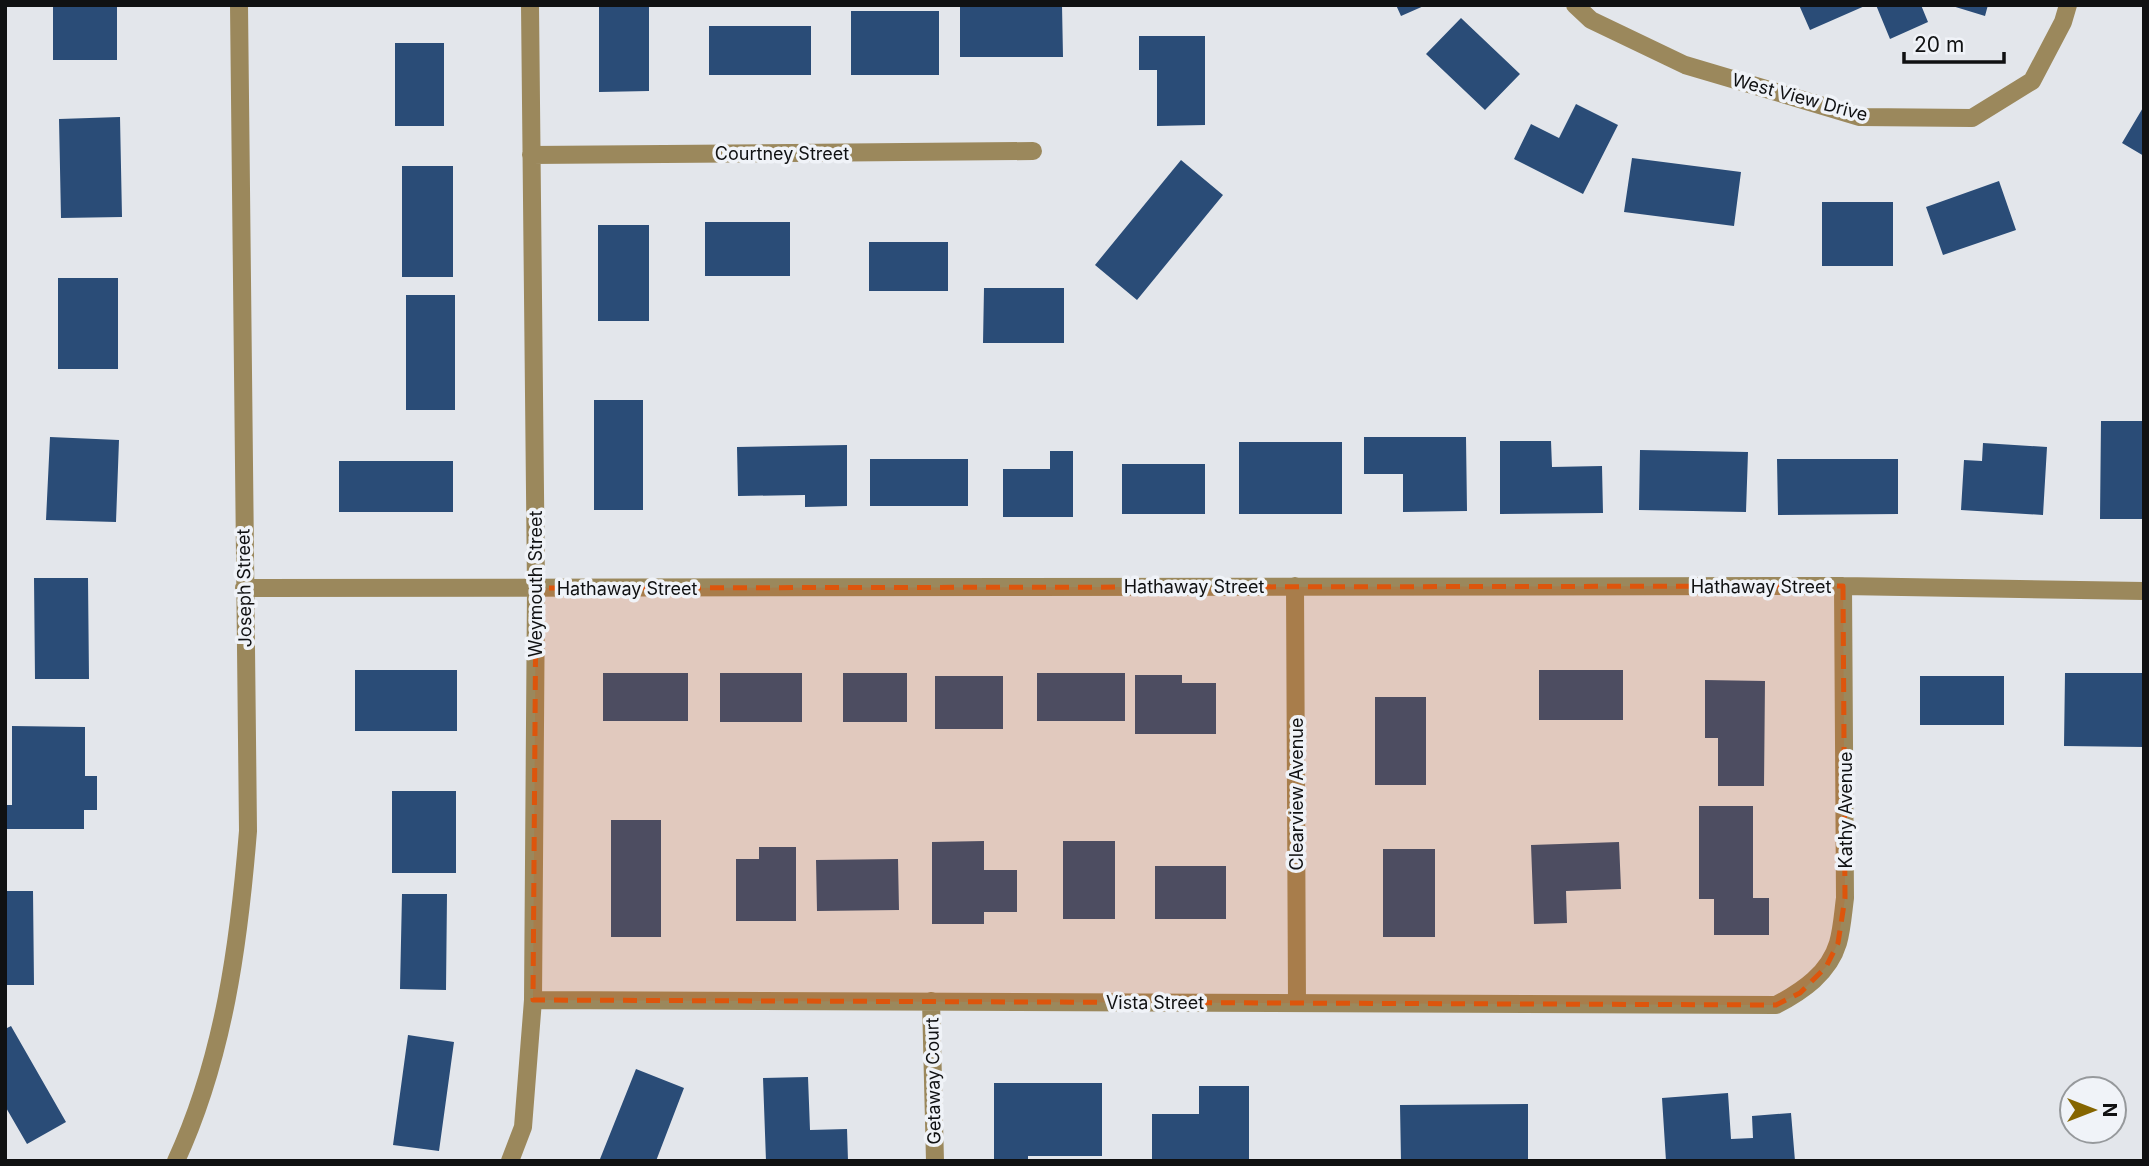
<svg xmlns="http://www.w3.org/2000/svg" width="2149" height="1166" font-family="Inter,sans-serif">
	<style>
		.building { fill: #2a4c77 }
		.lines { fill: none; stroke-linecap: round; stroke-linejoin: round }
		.minor { stroke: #9b885c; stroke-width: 18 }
		.marked { fill: #dd550c; fill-opacity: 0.2; stroke: #dd550c; stroke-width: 5; stroke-dasharray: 14 9; stroke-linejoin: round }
		.labels { text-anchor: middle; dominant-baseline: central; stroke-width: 7; stroke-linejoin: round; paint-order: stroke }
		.street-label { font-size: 18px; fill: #101112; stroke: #f0f3f8 }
	</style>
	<rect width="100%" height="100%" fill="#e3e6eb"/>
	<path class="building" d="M53,5h64v55h-64z
		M599,5h50v86l-50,1z
		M960,5h102l1,52h-103z
		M1396,5h30l-25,11z
		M1799,5h68l-57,25z
		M1876,5h45l7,17 -38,17z
		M1949,5h39l-3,11z
		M851,11h88v64h-88z
		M1461,18l59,56 -35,36 -59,-56z
		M709,26h102v49h-102z
		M1139,36h66v89l-48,1v-56h-18z
		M395,43h49v83h-49z
		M1576,104l42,21 -35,69 -69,-35 17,-35 28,14z
		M2144,106v50l-22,-13z
		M120,117l2,100 -61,1 -2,-99z
		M1632,158l109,14 -7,54 -110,-14z
		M1181,160l42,35 -86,105 -42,-35z
		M402,166h51v111h-51z
		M1999,181l17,49 -73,25 -17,-48z
		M1822,202h71v64h-71z
		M705,222h85v54h-85z
		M598,225h51v96h-51z
		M869,242h79v49h-79z
		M58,278h60v91h-60z
		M984,288h80v55h-81z
		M406,295h49v115h-49z
		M594,400h49v110h-49z
		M2101,421h43v98h-44z
		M50,437l69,3 -3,82 -70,-2z
		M1364,437h102l1,74 -64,1v-38h-39z
		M1500,441h51l1,26 50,-1 1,47 -103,1z
		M1239,442h103v72h-103z
		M1983,443l64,4 -4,68 -82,-5 3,-50 18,1z
		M847,445v61l-42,1v-12l-67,1 -1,-49z
		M1640,450l108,2 -2,60 -107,-2z
		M1050,451h23v66h-70v-48h47z
		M870,459h98v47h-98z
		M1777,459h121v55l-120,1z
		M339,461h114v51h-114z
		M1122,464h83v50h-83z
		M34,578h54l1,101h-54z
		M355,670h102v61h-102z
		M1539,670h84v50h-84z
		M603,673h85v48h-85z
		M720,673h82v49h-82z
		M843,673h64v49h-64z
		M1037,673h88v48h-88z
		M2065,673h79v74l-80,-1z
		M1135,675h47v8h34v51h-81z
		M935,676h68v53h-68z
		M1920,676h84v49h-84z
		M1705,680l60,1 -1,105h-46v-48h-13z
		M1375,697h51v88h-51z
		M12,726l73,1v49h12v34h-13v19h-79v-24h7z
		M392,791h64v82h-64z
		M1699,806h54v92h16v37h-55v-36h-15z
		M611,820h50v117h-50z
		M984,841v29h33v42h-33v12h-52v-82z
		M1063,841h52v78h-52z
		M1619,842l2,47 -55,2 1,32 -33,1 -3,-79z
		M759,847h37v74h-60v-62h23z
		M1383,849h52v88h-52z
		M898,859l1,51 -82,1 -1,-51z
		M1155,866h71v53h-71z
		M5,891h28l1,94h-29z
		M402,894h45l-1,96 -46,-1z
		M11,1026l55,96 -39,22 -22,-38v-77z
		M408,1035l46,7 -15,109 -46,-6z
		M636,1069l48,19 -28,73h-51l-5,-2z
		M808,1077l2,53 37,-1 1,32h-82l-3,-83z
		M994,1083h108v73h-74v5h-34z
		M1199,1086h50v75h-97v-47h47z
		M1728,1093l3,46 22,-1 -1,-22 39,-3 4,48h-129l-4,-63z
		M1528,1104v57h-127l-1,-56z"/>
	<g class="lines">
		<path class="minor" d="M1575,5l16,15 94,45 175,52 112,1 60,-37 31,-59 5,-17
			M531,155l502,-4
			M1295,586l2,417
			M244,588l1599,-2 301,5
			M533,1000l1243,5c27,-14 53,-32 62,-62 4,-14 5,-30 7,-45l-2,-312
			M931,1001l4,160
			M176,1161c48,-104 63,-218 72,-330l-9,-826
			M510,1161l13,-34 10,-127 3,-412 -6,-583"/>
	</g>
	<path class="marked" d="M1843,586l2,312 -7,45 -12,24 -26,26 -24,12 -1243,-5 3,-412z"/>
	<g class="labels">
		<g class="street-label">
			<text transform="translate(1800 97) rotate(15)">West View Drive</text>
			<text x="782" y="153">Courtney Street</text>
			<text transform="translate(535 584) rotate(-90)">Weymouth Street</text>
			<text x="1194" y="586">Hathaway Street</text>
			<text x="1761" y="586">Hathaway Street</text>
			<text transform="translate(244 588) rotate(-91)">Joseph Street</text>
			<text x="627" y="588">Hathaway Street</text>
			<text transform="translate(1296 794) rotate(-90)">Clearview Avenue</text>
			<text transform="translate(1845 810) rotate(-90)">Kathy Avenue</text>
			<text x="1155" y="1002">Vista Street</text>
			<text transform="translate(933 1081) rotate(-91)">Getaway Court</text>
		</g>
	</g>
	<rect width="2149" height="1166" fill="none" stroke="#101112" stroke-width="14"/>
	<g transform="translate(2093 1110) rotate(90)"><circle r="33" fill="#f0f3f8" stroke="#96999c" stroke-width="2"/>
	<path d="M0-5L12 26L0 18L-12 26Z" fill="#856500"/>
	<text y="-10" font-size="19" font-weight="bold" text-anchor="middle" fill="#101112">N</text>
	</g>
	<path d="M1904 52v10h100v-10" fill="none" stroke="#101112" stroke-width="3.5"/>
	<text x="1914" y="52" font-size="21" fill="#101112" stroke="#f0f3f8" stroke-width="5" paint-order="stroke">20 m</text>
</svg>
